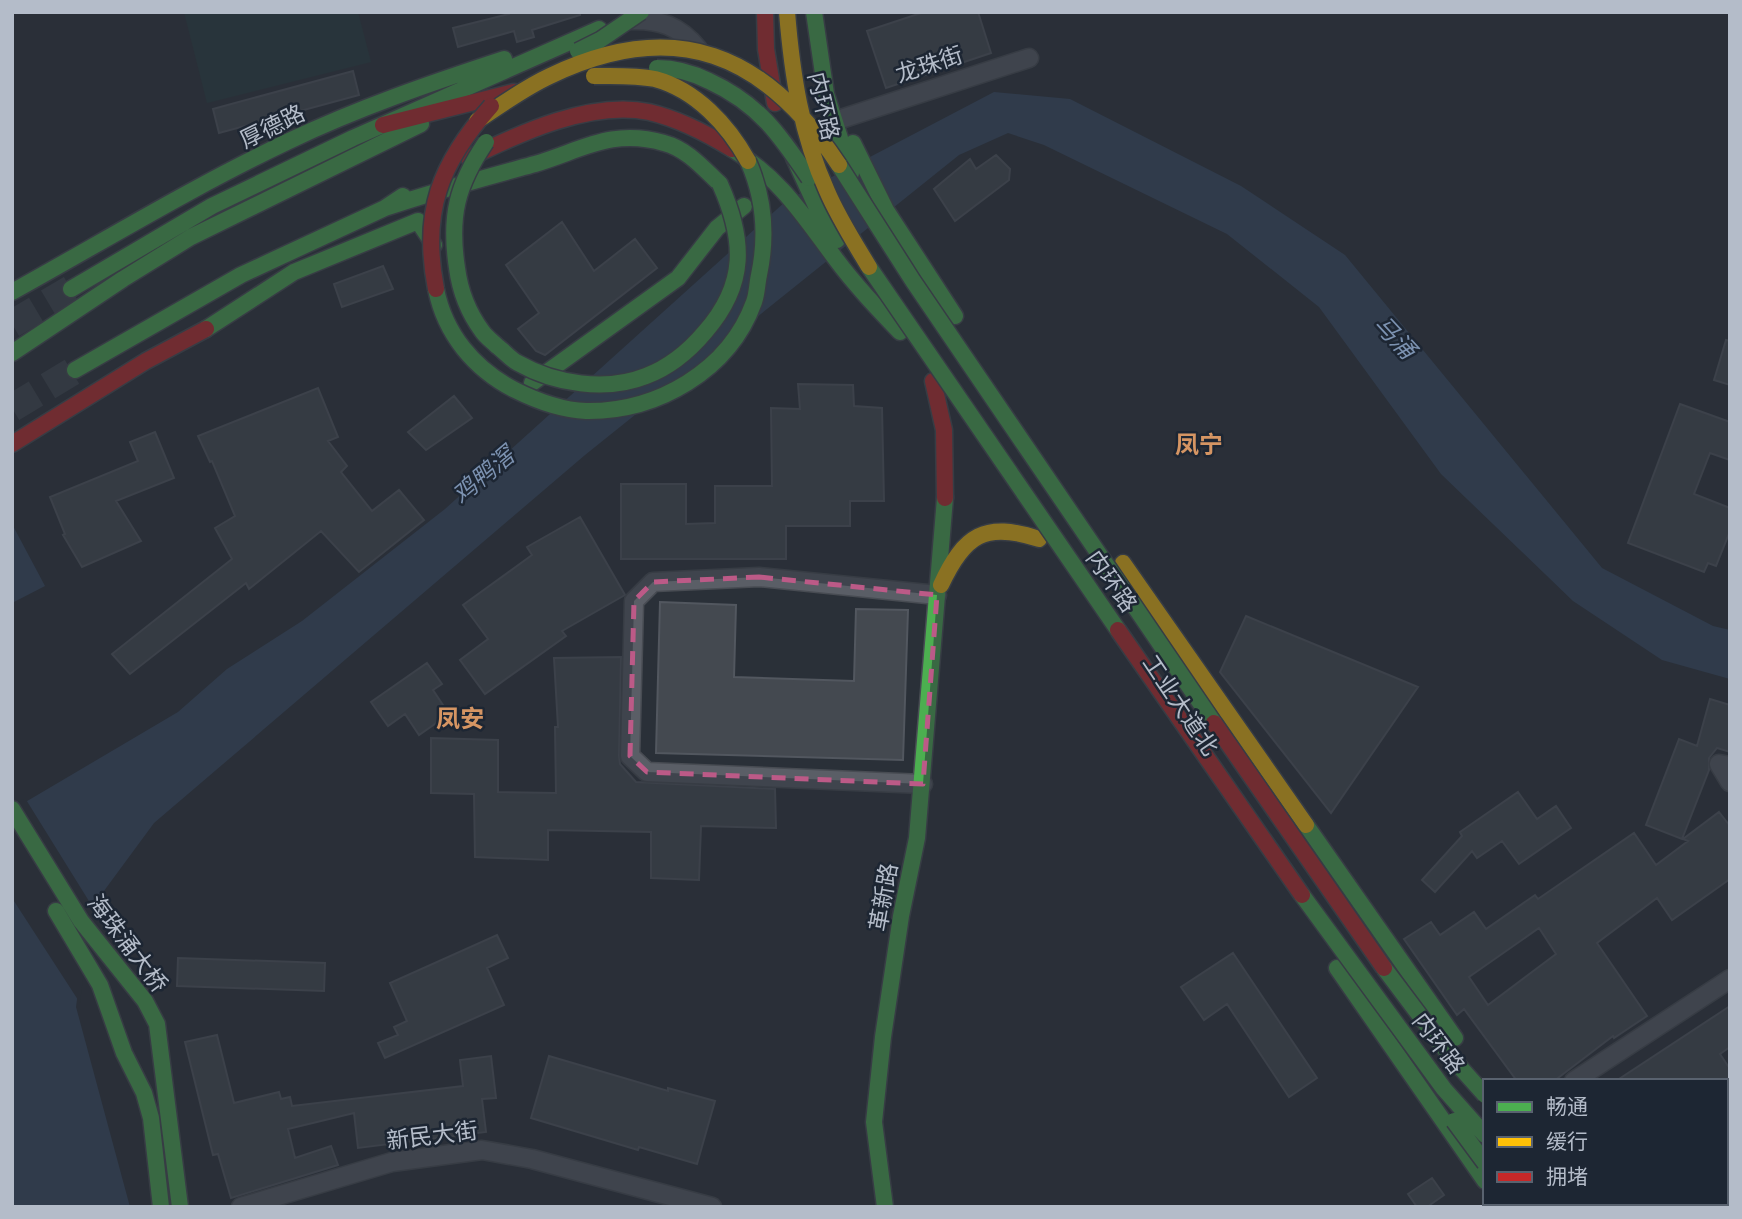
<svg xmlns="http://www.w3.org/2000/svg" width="1742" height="1219" font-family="Ubuntu,'Noto Sans SC',sans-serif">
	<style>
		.green { fill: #273a3e }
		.water { fill: #384963 }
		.pier { fill: #2a3038 }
		.building { fill: #444950; stroke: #52575f; stroke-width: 2; fill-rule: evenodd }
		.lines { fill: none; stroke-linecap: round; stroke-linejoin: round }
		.primary-tunnel { stroke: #3f454e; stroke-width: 28; stroke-dasharray: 28 14; stroke-linecap: butt }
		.street-casing { stroke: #484c53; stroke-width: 21 }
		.fast-casing { stroke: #484c53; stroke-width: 19 }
		.slow-casing { stroke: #484c53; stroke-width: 19 }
		.jam-casing { stroke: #484c53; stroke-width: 19 }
		.street { stroke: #5a5e66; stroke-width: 18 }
		.fast { stroke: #4caf50; stroke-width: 16 }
		.slow { stroke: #ffc107; stroke-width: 16 }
		.jam { stroke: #c62828; stroke-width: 16 }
		.fast-bridge-casing { stroke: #474c53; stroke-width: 19; stroke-linecap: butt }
		.slow-bridge-casing { stroke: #474c53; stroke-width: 19; stroke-linecap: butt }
		.jam-bridge-casing { stroke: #474c53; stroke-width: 19; stroke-linecap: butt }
		.fast-bridge { stroke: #4caf50; stroke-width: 16 }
		.slow-bridge { stroke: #ffc107; stroke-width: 16 }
		.jam-bridge { stroke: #c62828; stroke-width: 16 }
		.marked { fill: none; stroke: #bc5a87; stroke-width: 5; stroke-dasharray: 14 9; stroke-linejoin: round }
		.labels { text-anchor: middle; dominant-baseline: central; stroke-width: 5; stroke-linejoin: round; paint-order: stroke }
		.street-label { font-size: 23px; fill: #b4bcc9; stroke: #1d2633 }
		.water-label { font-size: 24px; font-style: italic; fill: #7c92b1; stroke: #1d2633 }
		.neighbourhood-label { font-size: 24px; font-weight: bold; fill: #d59563; stroke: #1d2633 }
	</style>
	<rect width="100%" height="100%" fill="#2a3038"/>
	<path class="green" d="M184,12h174l13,50 -164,41z"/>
	<path class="water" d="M994,92l76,7 171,87 104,69 257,313 111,58 17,4v49l-68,-19 -89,-59 -132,-127 -122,-167 -92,-73 -183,-89 -36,-12 -49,22 -374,300 -431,368 -56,76 -13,38 -9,70 54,200h-118v-397l166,-98 49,-43 75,-48 143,-112 341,-308z
		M12,524l33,62 -33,17z"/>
	<path class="pier" d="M25,798l72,116 -9,24 -8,65 -68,-105v-92z"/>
	<path class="building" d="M509,12h71v3l-48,15 2,7 -17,5 -3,-11 -56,16 -5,-19 56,-14z
		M924,12h54l13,41 -105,35 -19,-57z
		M353,71l6,24 -140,38 -6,-24z
		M996,155l14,14 -1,11 -54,41 -21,-32 36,-30 6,10z
		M562,222l32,49 41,-32 22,29 -112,87 -9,-4 -18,-22 21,-16 -33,-48z
		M383,266l10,23 -51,18 -8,-23z
		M1726,340l4,1v44l-16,-5z
		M798,384l55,1 1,21 28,2 2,93h-34v25h-64v33h-165v-75h65v40l29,-1v-37h57l-1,-78 29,1z
		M318,388l20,49 -10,4 19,25 -6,6 31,39 27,-21 25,30 -65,52 -38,-41 -72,58 -3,-6 -116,91 -18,-20 120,-95 -17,-31 20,-12 -23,-55 -2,1 -12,-26z
		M454,396l18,22 -46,32 -18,-18z
		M1680,404l50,18v38l-20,-7 -16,41 36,14v23l-14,35 -8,-3 -4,9 -76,-29z
		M155,432l19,46 -58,23 25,40 -59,26 -19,-32 2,-1 -15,-37 88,-36 -8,-19z
		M580,517l45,78 -63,36 4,5 -81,58 -25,-34 28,-21 -25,-34 69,-50 -5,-8z
		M660,602l76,3 -2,72 120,4 2,-72 52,1 -5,150 -247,-7z
		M1246,616l172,71 -87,126 -111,-141z
		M621,657l-2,99 1,8 16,18 139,7 1,39 -75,-2 -2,54 -48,-2v-46l-103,-2v30l-73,-3 -1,-63 -43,-1v-55l67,2v52l58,1 -1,-66h3l-4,-69z
		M427,663l15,21 -9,6 16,24 -30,21 -14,-21 -17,12 -17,-24z
		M1710,699l20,6v47l-13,-4 -8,10v12l-27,69 -36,-14 33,-86 18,7z
		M1518,792l19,27 19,-13 15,22 -52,36 -17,-23 -25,17 -5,-7 -37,41 -13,-12 40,-44 -2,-4z
		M1719,812l11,14v53l-58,41 -15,-22 -60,45 50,73 -33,22 -1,-2 -59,45h-37l-53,-72 -7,6 -53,-76 27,-17 9,13 34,-23 12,17 49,-34 3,4 96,-66 22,32 32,-24 -5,-2zM1539,928l17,26 -68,51 -19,-28z
		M497,935l11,23 -21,10 17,37 -119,53 -7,-15 20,-8 -4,-8 13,-6 -17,-38z
		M1233,953l84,125 -28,19 -62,-93 -23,16 -23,-33z
		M178,958l147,5 -1,28 -147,-5z
		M1730,1006v41l-10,7 10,15v8l-6,4h-108z
		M217,1035l17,68 45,-11 2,7 9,-2 2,9 171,-20 -3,-26 31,-4 5,42 -14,1 4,33 -128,16 -4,-35 -66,16 7,29 36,-12 7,19 -107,33 -13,-44 -5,1 -28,-113z
		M549,1056l119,35v-3l47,13 -18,63 -58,-17 -1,3 -107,-32z
		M1432,1178l12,17 -17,12h-10l-9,-13z"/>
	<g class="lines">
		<path class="primary-tunnel" d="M12,324l59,-35
			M12,408l63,-38"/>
		<defs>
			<path id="street" d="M631,20c28,-1 49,6 67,29
				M844,118l185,-60
				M1730,766l-11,-2 11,18
				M923,784l-276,-12 -17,-16 4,-155 19,-19 106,-5 178,18
				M1574,1081l156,-102
				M241,1207l151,-45 90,-12 50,9 180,48"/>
			<path id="fast" d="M814,12l12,82 25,79
				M853,143l33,67 69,106
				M732,149c49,30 70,65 103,109 20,27 42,50 65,74
				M794,158l22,48 21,34
				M385,208c50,-17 99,-30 150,-44 47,-14 77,-36 129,-21 23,6 39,25 56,41
				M71,289l141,-83 141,-68 246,-109
				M12,292c92,-51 182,-106 277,-151 69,-33 142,-58 215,-82
				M206,329l88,-57 124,-51 16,24
				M12,353l111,-74 68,-42 230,-113
				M75,370l166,-95 144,-67 18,-12
				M532,383l146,-105 39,-50 27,-22
				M12,809l69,112 64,80 12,23 23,183
				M1306,825l149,213
				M56,911l44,74 24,68 20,40 7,25 10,89
				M1337,968l148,213
				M1726,1146l4,-2
				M1726,1181l4,-3
				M1568,1203l2,4
				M1658,1203l27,3
				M885,1207l-11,-85 9,-85 18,-121 16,-78 28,-340
				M1612,1207l6,-4"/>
			<path id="slow" d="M1123,563l183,262
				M941,585c23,-50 44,-64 98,-46
				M1726,1122l4,-2
				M1514,1203l3,4
				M1685,1206l4,-3"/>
			<path id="jam" d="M765,12l1,37 9,54
				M383,125l131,-33
				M469,158c51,-25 122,-58 180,-46 30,7 57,21 83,37
				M933,381l11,49 1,68
				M12,444l134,-83 60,-32"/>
		</defs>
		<use href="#street" class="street-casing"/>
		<use href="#fast" class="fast-casing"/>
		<use href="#slow" class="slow-casing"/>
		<use href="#jam" class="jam-casing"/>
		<use href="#street" class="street"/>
		<use href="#fast" class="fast"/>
		<use href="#slow" class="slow"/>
		<use href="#jam" class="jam"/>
		<defs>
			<path id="fast-bridge" d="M578,51l22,-11 41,-28
				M657,68c18,0 36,5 52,13 50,23 71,54 100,97
				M486,142c-29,43 -37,74 -29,126 3,23 11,44 25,63 4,6 10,10 15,15 7,5 13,13 21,17 37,21 88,29 128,13 24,-9 43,-25 59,-44 42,-48 40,-92 15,-148
				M839,165l74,116 301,442
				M869,267l249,363
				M436,289c9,45 38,80 79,101 22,11 46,20 71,21 71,1 143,-40 168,-109 3,-8 3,-18 5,-27 8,-38 5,-78 -11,-114
				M1302,895l142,194 41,46
				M1384,968l67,89 34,38
				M1454,1121l31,42
				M1538,1203l3,4"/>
			<path id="slow-bridge" d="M787,12c5,62 14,122 40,179 11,26 27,51 42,76
				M594,76c20,0 41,-1 61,3 41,11 73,46 93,82
				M477,121c24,-16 47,-33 73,-45 125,-60 215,-23 289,89"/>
			<path id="jam-bridge" d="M436,289c-15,-77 4,-126 55,-183
				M1118,630l184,265
				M1214,723l170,245"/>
		</defs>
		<use href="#fast-bridge" class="fast-bridge-casing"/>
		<use href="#slow-bridge" class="slow-bridge-casing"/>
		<use href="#jam-bridge" class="jam-bridge-casing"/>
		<use href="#fast-bridge" class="fast-bridge"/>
		<use href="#slow-bridge" class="slow-bridge"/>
		<use href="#jam-bridge" class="jam-bridge"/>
	</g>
	<path d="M0 0H1742V1219H0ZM759,577l178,18 -14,189 -276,-12 -17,-16 4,-155 19,-19z" fill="#2a3038" fill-opacity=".55" fill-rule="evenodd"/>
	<path class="marked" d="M759,577l178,18 -14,189 -276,-12 -17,-16 4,-155 19,-19z"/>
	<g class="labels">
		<g class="street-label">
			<text transform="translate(929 64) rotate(-18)">龙珠街</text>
			<text transform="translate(824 106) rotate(77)">内环路</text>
			<text transform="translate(272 126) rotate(-26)">厚德路</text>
			<text transform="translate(1112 581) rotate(55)">内环路</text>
			<text transform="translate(1181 705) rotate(56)">工业大道北</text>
			<text transform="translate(883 897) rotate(-80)">革新路</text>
			<text transform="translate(128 943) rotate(53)">海珠涌大桥</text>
			<text transform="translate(1439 1043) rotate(53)">内环路</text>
			<text transform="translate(432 1135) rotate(-7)">新民大街</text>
		</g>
		<g class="water-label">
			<text transform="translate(1395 337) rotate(47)">马涌</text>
			<text transform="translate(483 475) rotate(-40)">鸡鸭滘</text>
		</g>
		<g class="neighbourhood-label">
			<text x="1199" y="444">凤宁</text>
			<text x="460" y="718">凤安</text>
		</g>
	</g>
	<rect width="1742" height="1219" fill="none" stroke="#b4bcc9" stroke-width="28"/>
	<rect x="1483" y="1079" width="245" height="126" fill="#1d2633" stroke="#59626f" stroke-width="2"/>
	<rect x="1497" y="1102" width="35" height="10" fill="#4caf50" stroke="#59626f" stroke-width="2"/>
	<text x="1546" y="1114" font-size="21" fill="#b4bcc9">畅通</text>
	<rect x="1497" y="1137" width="35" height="10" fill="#ffc107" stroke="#59626f" stroke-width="2"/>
	<text x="1546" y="1149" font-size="21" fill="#b4bcc9">缓行</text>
	<rect x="1497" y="1172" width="35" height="10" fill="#c62828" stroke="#59626f" stroke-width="2"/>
	<text x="1546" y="1184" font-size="21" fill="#b4bcc9">拥堵</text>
</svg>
